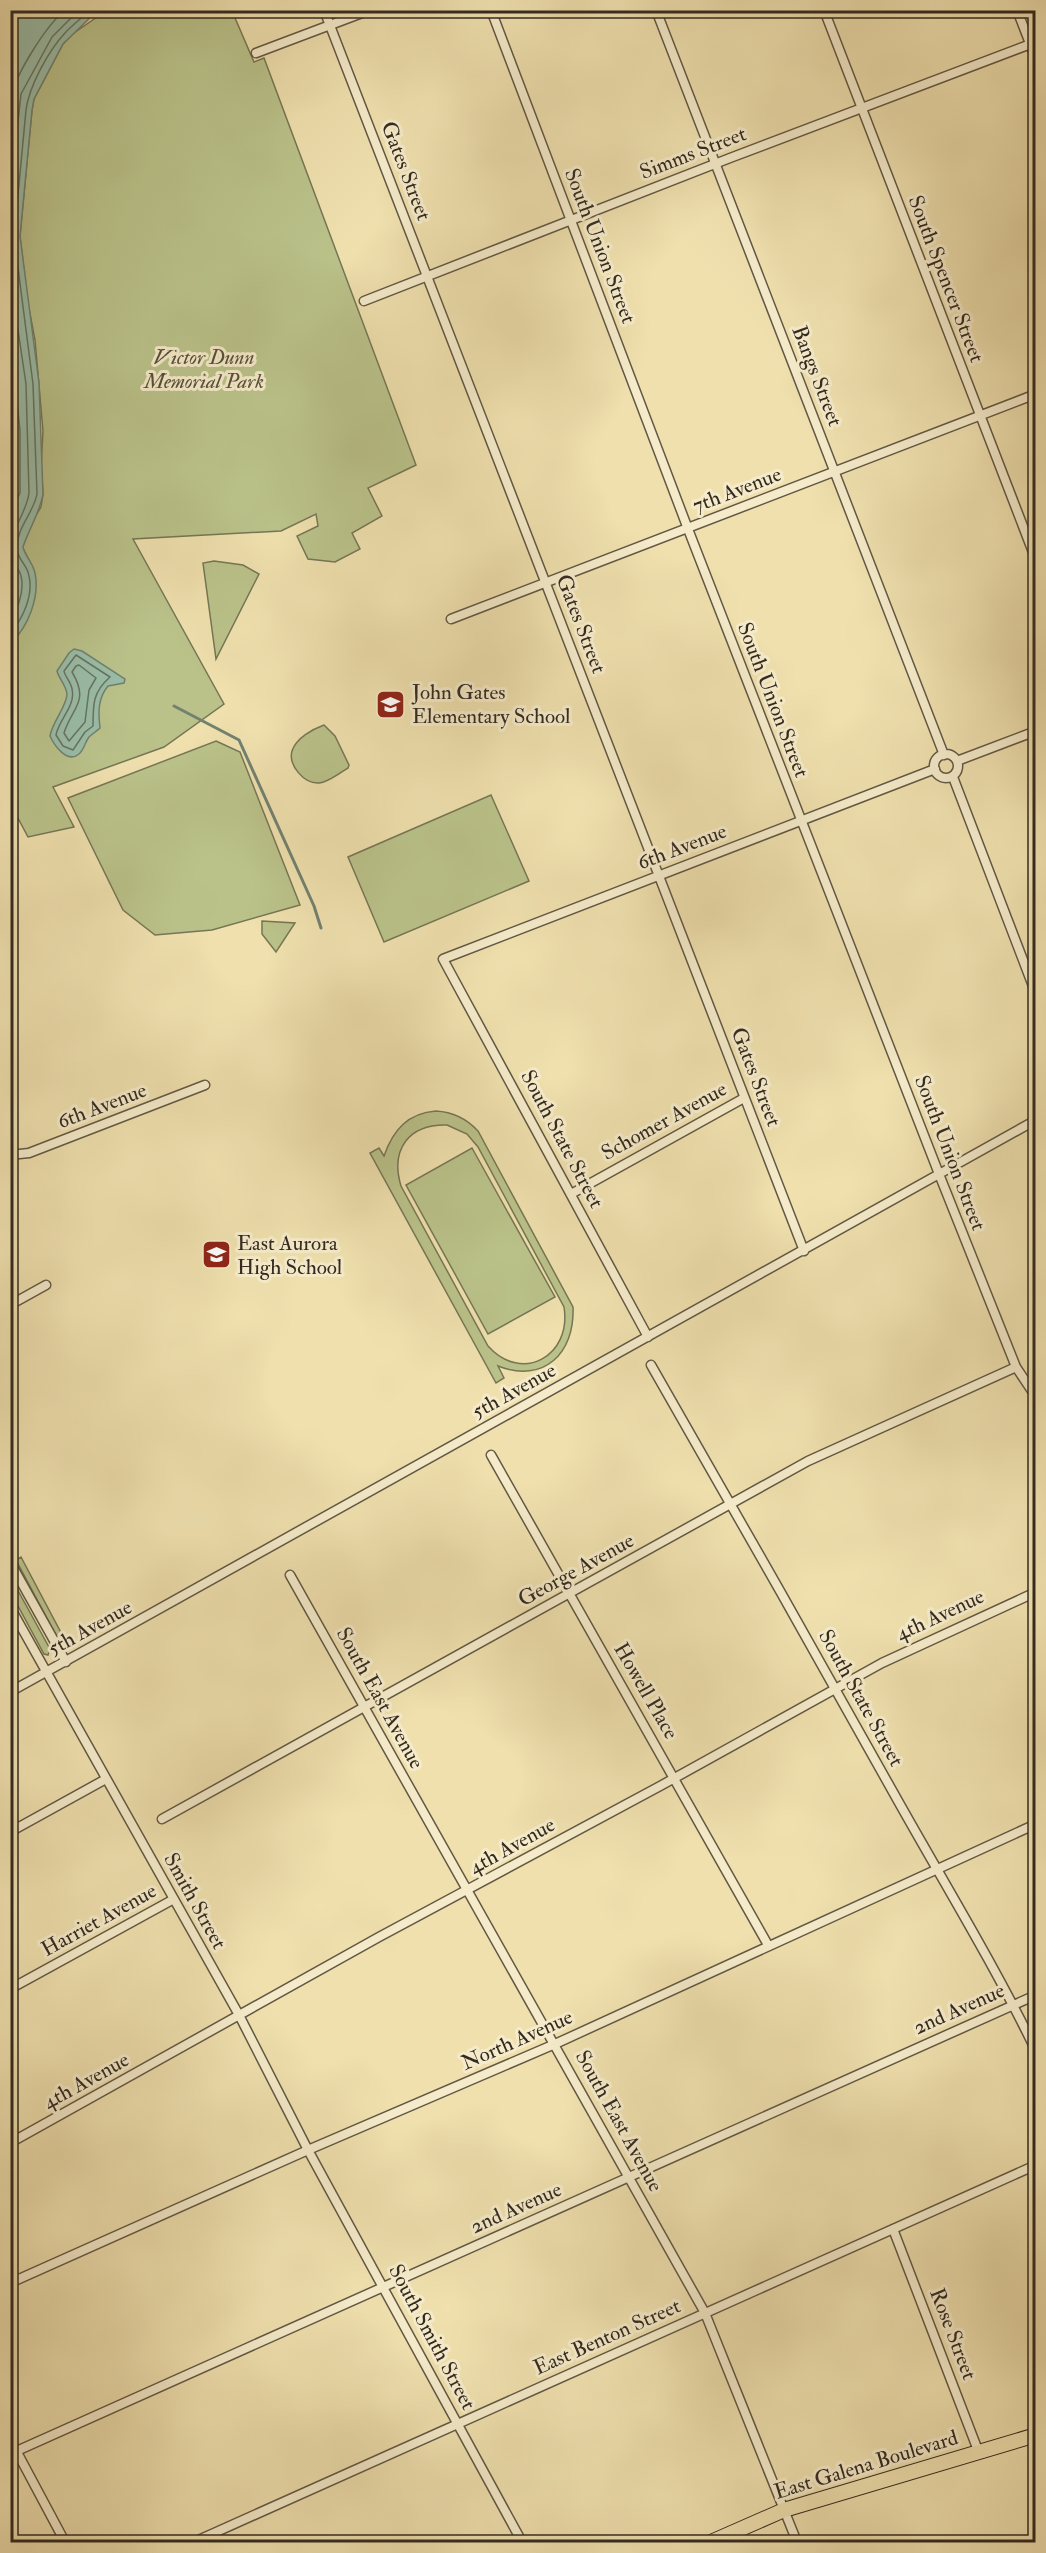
<svg xmlns="http://www.w3.org/2000/svg" width="1046" height="2553" font-family="'IM FELL Double Pica',serif">
	<style>
		.green { fill: #bac28a; stroke: #767655; stroke-width: 1.5; fill-rule: evenodd }
		.water { fill: #9abda7; stroke: #718271; stroke-width: 1.5 }
		.lines { fill: none; stroke-linecap: round; stroke-linejoin: round }
		.shore { stroke: #667464; stroke-width: 1.5 }
		.stream { stroke: #718271; stroke-width: 3 }
		.street-casing { stroke: #625844; stroke-width: 11 }
		.primary-casing { stroke: #332a20; stroke-width: 16 }
		.street { stroke: #f5ebca; stroke-width: 8 }
		.primary { stroke: #efe0ae; stroke-width: 14 }
		.labels { text-anchor: middle; dominant-baseline: central; stroke-width: 6; stroke-linejoin: round; paint-order: stroke }
		.street-label { font-size: 21px; fill: #332a20; stroke: #f5ebca }
		.park-label { font-size: 21px; font-style: italic; fill: #55503a; stroke: #f5ebca }
		.poi-label { font-size: 21px; fill: #332a20; stroke: #f5ebca; text-anchor: start }
	</style>
	<rect width="100%" height="100%" fill="#efe0ae"/>
	<filter id="stains"><feTurbulence type="fractalNoise" baseFrequency=".00333" numOctaves="4"/><feColorMatrix values="0 0 0 0 .2 0 0 0 0 .09 0 0 0 0 .02 0 0 0 .5 -.17"/></filter>
	<radialGradient id="worn" r=".72"><stop offset=".6" stop-color="#630" stop-opacity="0"/><stop offset="1" stop-color="#630" stop-opacity=".3"/></radialGradient>
	<path class="green" d="M96,11h136l22,51 10,-4 152,407 -48,23 14,28 -30,17 8,16 -25,13 -27,-3 -11,-23 21,-10 -2,-12 -35,17 -148,8 91,165 -60,43 -111,40 21,40 -46,10 -17,-32 -1,-162 19,-27 1,-54 -8,-15 8,-22 11,-18 2,-13 -2,-28 2,-35 -8,-91 -8,-42 -7,-62 12,-126 2,-11 29,-55 8,-9 26,-18z
		M214,561l29,4 16,9 -43,85 -13,-96z
		M324,725l11,11 14,29 -1,3c-8,5 -21,15 -29,15 -15,1 -31,-18 -27,-32 4,-13 21,-22 32,-26z
		M216,741l24,11 60,153 -88,25 -57,5 -32,-25 -55,-112z
		M491,795l38,86 -145,61 -36,-85z
		M262,921l33,2 -19,29 -14,-18z
		M436,1111c17,1 30,7 42,20l95,176c2,46 -29,77 -75,59l6,12 -8,5 -126,-230 9,-5 5,8c9,-26 24,-43 52,-45zM447,1125l20,9 11,13 86,160c8,49 -42,77 -76,39l-87,-160c-11,-37 8,-62 46,-61z
		M472,1148l83,149 -67,37 -82,-149z
		M21,1557l46,87 -2,1 -8,-8 -41,-77z
		M10,1576l40,73 -2,6 -4,-1 -33,-61z"/>
	<path class="water" d="M11,10l86,1 -34,33 -29,55 -2,11 -12,126 19,147 4,111c-3,18 -14,35 -20,53 2,9 10,16 12,26 5,24 -7,54 -24,70z
		M74,649l8,2 43,28 -1,4 -16,3c-10,12 -10,26 -8,42 -3,3 -8,6 -11,9 -4,5 -5,13 -10,17 -12,10 -25,-9 -29,-18 2,-14 17,-30 17,-42 -1,-9 -8,-15 -10,-23l12,-18z"/>
	<g class="lines">
		<path class="shore" d="M10,100c5,-25 35,-73 55,-90
			M10,194l11,-100 31,-57 27,-27
			M10,276l16,108 3,109c-2,16 -13,32 -19,47
			M10,332l10,99v62l-10,21
			M10,554c3,8 9,14 11,22 4,16 -3,32 -11,46
			M10,634c13,-16 25,-40 18,-62 -3,-9 -12,-15 -11,-25 0,-20 17,-35 20,-53l-4,-110 -19,-147 12,-127c3,-24 23,-60 39,-77 7,-8 17,-15 25,-23
			M76,655l34,22c-17,15 -17,26 -17,49l-8,6 -12,18 -10,-4 -7,-11c3,-16 20,-29 16,-46 -1,-7 -7,-12 -8,-18z
			M79,665l17,13 -7,12 -4,32 -16,19 -5,-8c8,-26 26,-31 8,-61l4,-6z"/>
		<path class="stream" d="M174,706l65,34 75,166 7,22"/>
		<defs>
			<path id="street" d="M324,10l480,1241
				M491,10l197,519 251,645 77,193 20,30
				M656,10l288,745
				M824,10l212,550
				M1017,10l19,49
				M256,53l114,-43
				M364,301l366,-143 306,-116
				M451,619l585,-225
				M934 766a12 12 0 1 1 24 0a12 12 0 1 1-24 0Z
				M957,761l79,-30
				M953,777l83,217
				M10,1155l19,-2 176,-68
				M571,1194l173,-96
				M10,1305l36,-20
				M648,1337l-205,-378 492,-190
				M651,1365c82,142 162,284 242,427 48,86 100,170 143,259
				M491,1455l277,490
				M10,1562l56,100
				M290,1575l415,738 92,229
				M10,1607l229,408 69,135 214,392
				M10,1692l1026,-572
				M162,1819l646,-358 208,-94
				M10,1832l96,-53
				M10,1989l164,-90
				M10,2143l369,-206 283,-152 220,-122 154,-71
				M893,2229l86,224
				M10,2283l298,-133 247,-106 481,-220
				M10,2439l55,103
				M10,2454l1026,-459
				M194,2542l842,-377"/>
			<path id="primary" d="M711,2542l73,-32 252,-75"/>
		</defs>
		<use href="#street" class="street-casing"/>
		<use href="#primary" class="primary-casing"/>
		<use href="#street" class="street"/>
		<use href="#primary" class="primary"/>
	</g>
	<defs>
		<symbol id="school-square" viewBox="-11 -11 22 22"><rect x="-9" y="-9" width="18" height="18" rx="4" fill="#8f2418" stroke="#f5ebca"/><path d="M0-5L7-2L0 1L-7-2ZM-4 1L0 2.5L4 1V4Q0 6-4 4Z" fill="#fff"/></symbol>
	</defs>
	<g fill-rule="evenodd">
		<use href="#school-square" x="374" y="688" width="33" height="33"/>
		<use href="#school-square" x="200" y="1238" width="33" height="33"/>
	</g>
	<g class="labels">
		<g class="street-label">
			<text transform="translate(693 153) rotate(-21)">Simms Street</text>
			<text transform="translate(406 171) rotate(69)">Gates Street</text>
			<text transform="translate(600 246) rotate(69)">South Union Street</text>
			<text transform="translate(946 279) rotate(69)">South Spencer Street</text>
			<text transform="translate(817 376) rotate(69)">Bangs Street</text>
			<text transform="translate(737 490) rotate(-21)">7th Avenue</text>
			<text transform="translate(581 624) rotate(69)">Gates Street</text>
			<text transform="translate(773 700) rotate(69)">South Union Street</text>
			<text transform="translate(682 847) rotate(-21)">6th Avenue</text>
			<text transform="translate(756 1077) rotate(69)">Gates Street</text>
			<text transform="translate(102 1106) rotate(-21)">6th Avenue</text>
			<text transform="translate(664 1121) rotate(-29)">Schomer Avenue</text>
			<text transform="translate(562 1139) rotate(62)">South State Street</text>
			<text transform="translate(950 1153) rotate(69)">South Union Street</text>
			<text transform="translate(514 1391) rotate(-29)">5th Avenue</text>
			<text transform="translate(576 1570) rotate(-29)">George Avenue</text>
			<text transform="translate(940 1615) rotate(-25)">4th Avenue</text>
			<text transform="translate(90 1628) rotate(-29)">5th Avenue</text>
			<text transform="translate(646 1691) rotate(60)">Howell Place</text>
			<text transform="translate(380 1698) rotate(61)">South East Avenue</text>
			<text transform="translate(861 1698) rotate(61)">South State Street</text>
			<text transform="translate(512 1846) rotate(-29)">4th Avenue</text>
			<text transform="translate(195 1901) rotate(61)">Smith Street</text>
			<text transform="translate(99 1920) rotate(-29)">Harriet Avenue</text>
			<text transform="translate(959 2009) rotate(-24)">2nd Avenue</text>
			<text transform="translate(517 2040) rotate(-24)">North Avenue</text>
			<text transform="translate(86 2081) rotate(-29)">4th Avenue</text>
			<text transform="translate(619 2121) rotate(61)">South East Avenue</text>
			<text transform="translate(516 2208) rotate(-24)">2nd Avenue</text>
			<text transform="translate(953 2334) rotate(69)">Rose Street</text>
			<text transform="translate(432 2337) rotate(62)">South Smith Street</text>
			<text transform="translate(607 2337) rotate(-24)">East Benton Street</text>
			<text transform="translate(866 2465) rotate(-17)">East Galena Boulevard</text>
		</g>
		<g class="park-label">
			<text x="204" y="357">Victor Dunn<tspan x="204" dy="24">Memorial Park</tspan></text>
		</g>
		<g class="poi-label">
			<text x="412" y="692">John Gates<tspan x="412" dy="24">Elementary School</tspan></text>
			<text x="237" y="1243">East Aurora<tspan x="237" dy="24">High School</tspan></text>
		</g>
	</g>
	<rect width="1046" height="2553" fill="none" stroke="#efe0ae" stroke-width="36"/>
	<rect x="12" y="12" width="1022" height="2529" fill="none" stroke="#332a20" stroke-width="3"/>
	<rect x="18" y="18" width="1010" height="2517" fill="none" stroke="#332a20" stroke-width="1.5"/>
	<rect width="100%" height="100%" filter="url(#stains)"/>
	<rect width="100%" height="100%" fill="url(#worn)"/>
</svg>
